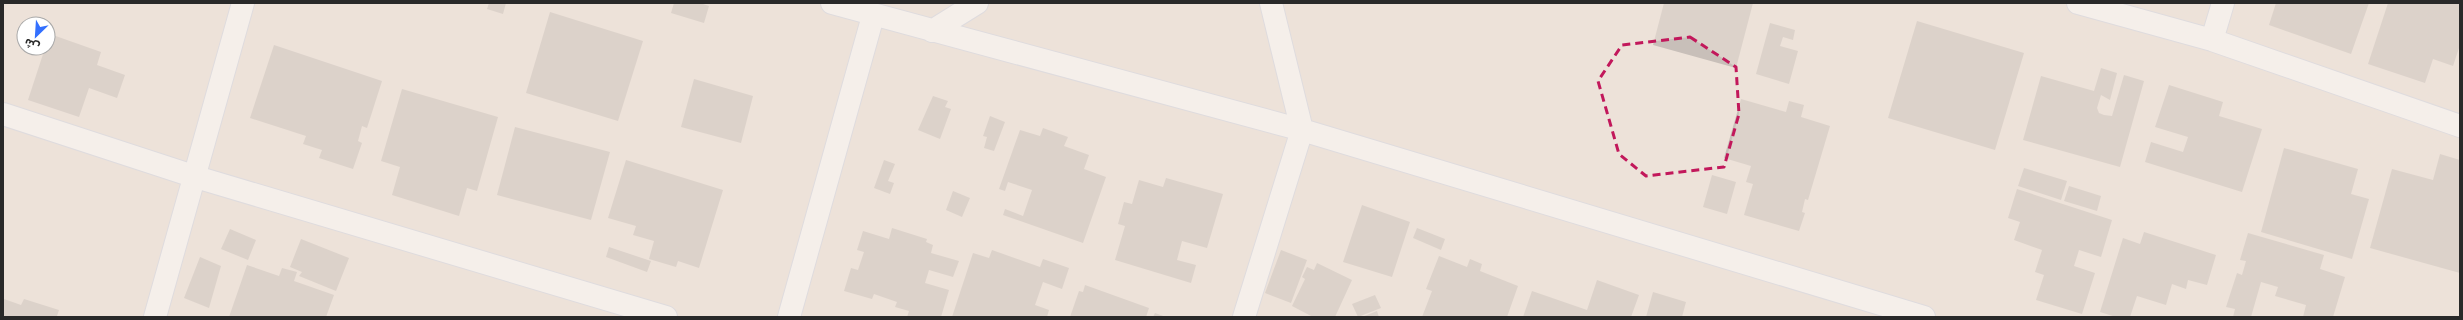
<svg xmlns="http://www.w3.org/2000/svg" width="2463" height="320" font-family="'PT Sans Narrow','Noto Sans Arabic',sans-serif">
	<style>
		.building { fill: #c8bfb9 }
		.lines { fill: none; stroke-linecap: round; stroke-linejoin: round }
		.street-casing { stroke: #ced4e4; stroke-width: 24 }
		.street { stroke: #fff; stroke-width: 22 }
		.marked { fill: none; stroke: #c2185b; stroke-width: 3; stroke-dasharray: 8 5; stroke-linejoin: round }
	</style>
	<rect width="100%" height="100%" fill="#ede2d9"/>
	<path class="building" d="M489,3h17l-3,11 -16,-5z
		M674,3h26l9,3 -5,17 -33,-10z
		M1664,3h89l-17,65 -83,-23z
		M2276,3h93l-18,51 -82,-29z
		M2388,3h72v42l-7,21 -20,-7 -8,24 -57,-19z
		M550,12l93,29 -25,80 -92,-28z
		M1917,21l107,32 -29,97 -107,-32z
		M1770,23l25,7 -2,10 -10,-3 -3,9 18,5 -9,33 -33,-10z
		M50,34l51,18 -4,13 28,10 -8,23 -28,-10 -10,29 -51,-17 17,-52h3z
		M274,45l108,36 -15,47 -5,-2 -4,15 4,2 -9,26 -34,-11 3,-8 -19,-6 3,-8 -56,-18z
		M2101,68l16,5 -7,27 -9,-5 -4,13 2,5 5,2 8,1 12,-41 20,6 -24,86 -97,-27 18,-64 53,15z
		M694,79l59,17 -12,47 -60,-16z
		M2169,85l54,17 -4,14 43,13 -20,63 -97,-30 6,-20 32,10 5,-15 -33,-10z
		M402,89l96,28 -21,74 -10,-3 -8,28 -67,-21 8,-28 -19,-6z
		M933,96l15,5 -3,6 6,2 -11,30 -22,-9z
		M1741,99l45,13 3,-11 15,4 -3,12 29,9 -22,74 -3,-1 -3,13 3,1 -6,18 -55,-16 9,-31 -7,-2 5,-16 -27,-8z
		M990,116l15,6 -11,29 -10,-3 3,-11 -4,-1z
		M515,127l95,25 -19,68 -94,-25z
		M1043,128l25,9 -4,9 25,9 -5,14 22,8 -23,66 -80,-28 2,-6 18,7 9,-26 -24,-8 -3,9 -6,-2 21,-59 20,6z
		M2284,148l74,21 -7,25 18,5 -17,60 -91,-27z
		M2440,154l20,6v113l-90,-25 22,-79 41,11z
		M626,160l97,30 -24,78 -21,-7 -2,6 -27,-8 5,-18 -21,-6 3,-9 -28,-8z
		M884,160l11,4 -7,17 6,2 -4,11 -16,-6z
		M2024,168l43,13 -6,19 -43,-14z
		M1712,175l24,7 -9,32 -24,-7z
		M1166,178l57,16 -16,54 -25,-7 -5,19 19,5 -5,18 -76,-23 10,-34 -7,-2 6,-22 8,2 7,-24 24,7z
		M2069,186l32,10 -4,15 -33,-10z
		M2017,189l95,31 -11,37 -22,-7 -5,16 21,7 -13,41 -46,-14 8,-25 -9,-3 7,-22 -28,-10 6,-18 -12,-4z
		M953,191l17,7 -8,19 -16,-7z
		M1362,205l48,17 -18,55 -49,-15z
		M892,228l35,11 -1,3 7,3 -2,8 28,8 -6,16 -24,-7 -4,13 24,7 -8,27h-34l2,-6 -14,-4 2,-5 -23,-8 -2,5 -28,-8 7,-23 7,2 6,-18 -7,-2 6,-19 26,8z
		M1417,228l28,11 -4,11 -28,-12z
		M230,229l26,11 -8,20 -27,-11z
		M2144,232l72,23 -9,30 -19,-5 -2,9 -14,-5 -6,21 -29,-9 -7,21h-14l-16,-5 23,-74 17,6z
		M2248,233l76,22 -4,14 25,8 -12,40h-30l3,-12 -31,-9 3,-9 -17,-5 -10,35h-18l2,-8 -9,-2 11,-34 5,2 4,-14 -6,-1z
		M301,239l48,19 -13,33 -37,-15 3,-4 -12,-5z
		M609,247l42,14 -4,11 -41,-15z
		M992,250l48,17 3,-8 26,9 -7,21 -19,-7 -8,23 14,5 -2,7h-95l21,-64 16,5z
		M1281,250l26,10 -16,43 -26,-10z
		M1439,256l28,11 3,-8 12,5 -2,7 38,15 -11,31h-85l10,-26 -6,-2z
		M200,257l21,9 -12,42 -25,-10z
		M1317,263l35,17 -17,37h-22l-21,-11 13,-27 -3,-2 5,-10 7,3z
		M247,265l32,11 3,-8 15,4 -3,9 40,14 -8,22h-97z
		M1597,280l42,15 -8,22h-108l9,-26 55,19z
		M1085,285l64,23 -3,9h-76l9,-26 4,1z
		M1653,292l33,10 -4,15h-36z
		M1375,295l6,13 -23,9 -6,-13z
		M4,299l17,6 3,-6 35,11 -2,6 3,1h-57z
		M1377,311l2,6h-17z
		M1155,313l11,4h-13z"/>
	<g class="lines">
		<defs>
			<path id="street" d="M832,3l470,127 622,187
				M2078,3l134,37 248,86
				M932,31l45,-28
				M2212,40l11,-37
				M3,114l193,63 470,140
				M155,317l88,-314
				M789,317l84,-301
				M1244,317l58,-187 -31,-127"/>
		</defs>
		<use href="#street" class="street-casing"/>
		<use href="#street" class="street"/>
	</g>
	<path d="M0 0H2463V320H0ZM1690,37l46,30 3,47 -15,53 -78,9 -27,-22 -21,-73 24,-36z" fill="#ede2d9" fill-opacity=".55" fill-rule="evenodd"/>
	<path class="marked" d="M1690,37l46,30 3,47 -15,53 -78,9 -27,-22 -21,-73 24,-36z"/>
	<rect width="2463" height="320" fill="none" stroke="#292929" stroke-width="8"/>
	<g transform="translate(36 36) rotate(205)"><circle r="19" fill="#ffffff" stroke="#a9a9a9"/>
	<path d="M0-3L7 15L0 10L-7 15Z" fill="#3370ff"/>
	<text y="-6" font-size="11" font-weight="bold" text-anchor="middle" fill="#292929">ش</text>
	</g>
</svg>
